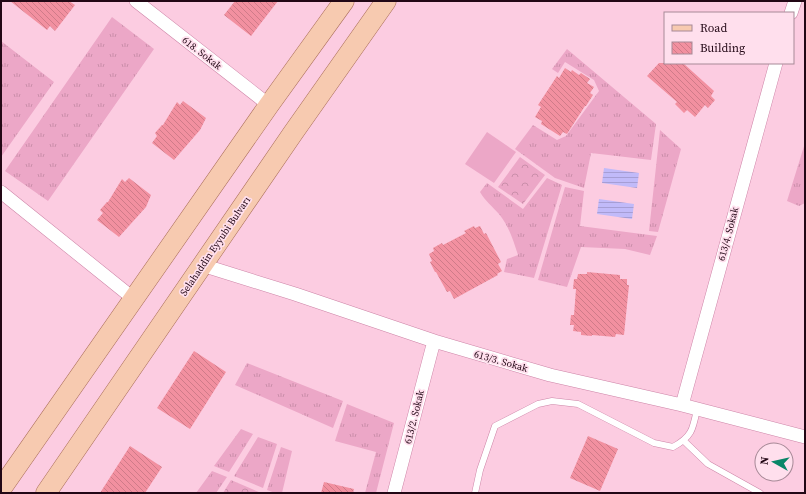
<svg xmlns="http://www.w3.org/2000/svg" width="806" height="494" font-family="'Source Serif 4',serif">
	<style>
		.grass { fill: url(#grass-tufts) }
		.park { fill: url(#park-crowns) }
		.pitch { fill: #eca7c7 }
		.water { fill: url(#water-rules) }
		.building { fill: url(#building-back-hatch) }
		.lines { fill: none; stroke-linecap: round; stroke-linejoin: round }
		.service-casing { stroke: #cd84a7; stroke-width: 7 }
		.minor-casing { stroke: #cd84a7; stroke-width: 14 }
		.primary-casing { stroke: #a96e58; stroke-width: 21 }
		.service { stroke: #fff; stroke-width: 6 }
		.minor { stroke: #fff; stroke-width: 13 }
		.primary { stroke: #f7cab0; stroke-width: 20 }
		.labels { text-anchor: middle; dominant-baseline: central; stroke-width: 3.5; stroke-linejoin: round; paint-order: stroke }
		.street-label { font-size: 10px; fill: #220715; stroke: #ffdfed }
	</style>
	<defs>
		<pattern id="grass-tufts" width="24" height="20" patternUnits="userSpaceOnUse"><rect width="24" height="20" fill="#eca7c7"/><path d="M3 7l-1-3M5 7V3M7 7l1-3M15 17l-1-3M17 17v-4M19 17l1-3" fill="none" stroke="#ca8eaa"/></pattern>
		<pattern id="park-crowns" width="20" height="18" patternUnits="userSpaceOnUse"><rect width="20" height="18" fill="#eca7c7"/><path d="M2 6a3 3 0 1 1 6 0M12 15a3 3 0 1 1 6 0" fill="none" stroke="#ca8eaa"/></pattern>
		<pattern id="water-rules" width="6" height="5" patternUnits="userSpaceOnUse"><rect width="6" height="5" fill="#c1baf9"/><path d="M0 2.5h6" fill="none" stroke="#a69ed5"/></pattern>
		<pattern id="building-back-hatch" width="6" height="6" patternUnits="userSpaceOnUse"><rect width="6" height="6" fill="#f290a0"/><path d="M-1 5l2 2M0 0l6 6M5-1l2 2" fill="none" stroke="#cf7b89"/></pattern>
	</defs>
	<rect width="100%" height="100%" fill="#fccce1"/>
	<path class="grass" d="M112,17l42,32 -106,152 -43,-30z
		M1,41l53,41 -53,75z
		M567,49l89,75 -5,36 -60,-7 -7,35 -29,-10 -40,-29 18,-24 24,15 9,-4 33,-45 -5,-11 -29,-18 -7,11 -6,-4z
		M660,130l21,19 -23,83 -9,-1z
		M805,143v60l-6,3 -12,-5z
		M547,178l15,7 -28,93 -30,-6 3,-13 11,-4c-5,-15 -9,-29 -19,-41 -6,-7 -14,-13 -19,-22l7,-9 36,26z
		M565,187l19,4 -4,35 77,10 -7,19 -25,-6 -44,-2 -14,40 -29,-7z
		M247,363l96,38 -10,27 -98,-43z
		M347,404l47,19 -18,70h-11l11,-41 -41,-11z
		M241,429l12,5 -24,38 -15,-6z
		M258,437l19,7 -14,44 -29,-12z
		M281,447l11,4 -10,42h-7l-8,-3z
		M212,471l15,6 -11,16h-20z"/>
	<path class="park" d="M520,157l25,18 -22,29 -25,-17z
		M231,480l30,13h-38z"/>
	<path class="pitch" d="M487,132l29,20 -22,31 -29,-19z"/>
	<path class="water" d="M604,168l35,5 -2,15 -35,-5z
		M599,199l35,5 -2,15 -35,-5z"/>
	<path class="building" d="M10,1h59l6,4 -20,26 -5,-5 -3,4z
		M235,1h43l-27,35 -27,-21z
		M659,63h24l31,28 -3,5 4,4 -7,8 -3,-3 -10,12 -8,-7 -3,3 -9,-9 2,-2 -30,-26z
		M565,68l6,4 1,-2 7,5 2,-2 9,6 -3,4 7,4 -4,6 3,2 -7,11h-1l-18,28 -4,-2 -3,4 -19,-12 1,-3 -7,-4 6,-10 -3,-2 19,-29 2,2z
		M183,101l23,17 -6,12 -26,30 -22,-17 5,-7 -2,-3 7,-8h1l14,-23 3,3z
		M129,178l22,17 -5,12 -27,30 -22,-17 6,-7 -3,-3 7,-8h1l14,-23 3,3z
		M474,226l1,2 5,-2 4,8 2,-1 15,29 -3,2 4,7 -5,3 1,1 -44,24 -4,-8 -3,1 -11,-20h-1l-5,-10 2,-1 -3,-7 5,-3 -1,-3 9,-5 1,2 23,-12 -2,-2z
		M587,272l33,3v4h7v6h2l-5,50 -8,-1 -1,3 -23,-2v1l-11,-1v-3l-8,-1 1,-6h-4l1,-10h3l2,-26h-3l1,-10h3l1,-5h9z
		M194,351l32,21 -36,57 -33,-21z
		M588,436l30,13 -18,42 -30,-13z
		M130,446l32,21 -17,26h-45z
		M324,482l30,7 -1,4h-32z"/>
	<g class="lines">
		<defs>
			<path id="service" d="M684,441l24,23 52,29
				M475,493l5,-23 15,-44 43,-22 14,-3 26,3 76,39 19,4c19,-10 20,-18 24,-38"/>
			<path id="minor" d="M136,1l133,104
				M791,13l4,-12
				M1,192l133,107
				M202,265l93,29 139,47 116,34 132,30 123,32
				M682,405l94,-342
				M394,493l40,-152"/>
			<path id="primary" d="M1,489l268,-384 75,-104
				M46,493l247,-360 93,-132"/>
		</defs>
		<use href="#service" class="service-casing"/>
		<use href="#minor" class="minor-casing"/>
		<use href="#primary" class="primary-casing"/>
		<use href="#service" class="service"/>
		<use href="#minor" class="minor"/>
		<use href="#primary" class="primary"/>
	</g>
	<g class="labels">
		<g class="street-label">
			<text transform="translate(202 53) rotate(38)">618. Sokak</text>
			<text transform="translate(728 234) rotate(-75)">613/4. Sokak</text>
			<text transform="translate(215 246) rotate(-56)">Selahaddin Eyyubi Bulvarı</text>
			<text transform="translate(501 361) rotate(16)">613/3. Sokak</text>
			<text transform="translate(414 417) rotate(-76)">613/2. Sokak</text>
		</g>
	</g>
	<rect width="806" height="494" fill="none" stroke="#220715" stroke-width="4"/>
	<rect x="664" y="12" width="130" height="52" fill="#ffdfed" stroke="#a78997"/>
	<rect x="672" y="25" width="20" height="6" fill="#f7cab0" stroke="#a78997"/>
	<text x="700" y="32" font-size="12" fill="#220715">Road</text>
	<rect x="672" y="42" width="20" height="12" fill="url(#building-back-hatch)" stroke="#a78997"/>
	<text x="700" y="52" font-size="12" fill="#220715">Building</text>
	<g transform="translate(774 462) rotate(278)"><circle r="19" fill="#ffdfed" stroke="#a78997"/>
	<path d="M0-3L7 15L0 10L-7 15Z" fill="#098668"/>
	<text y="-6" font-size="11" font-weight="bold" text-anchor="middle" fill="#220715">N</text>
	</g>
</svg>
